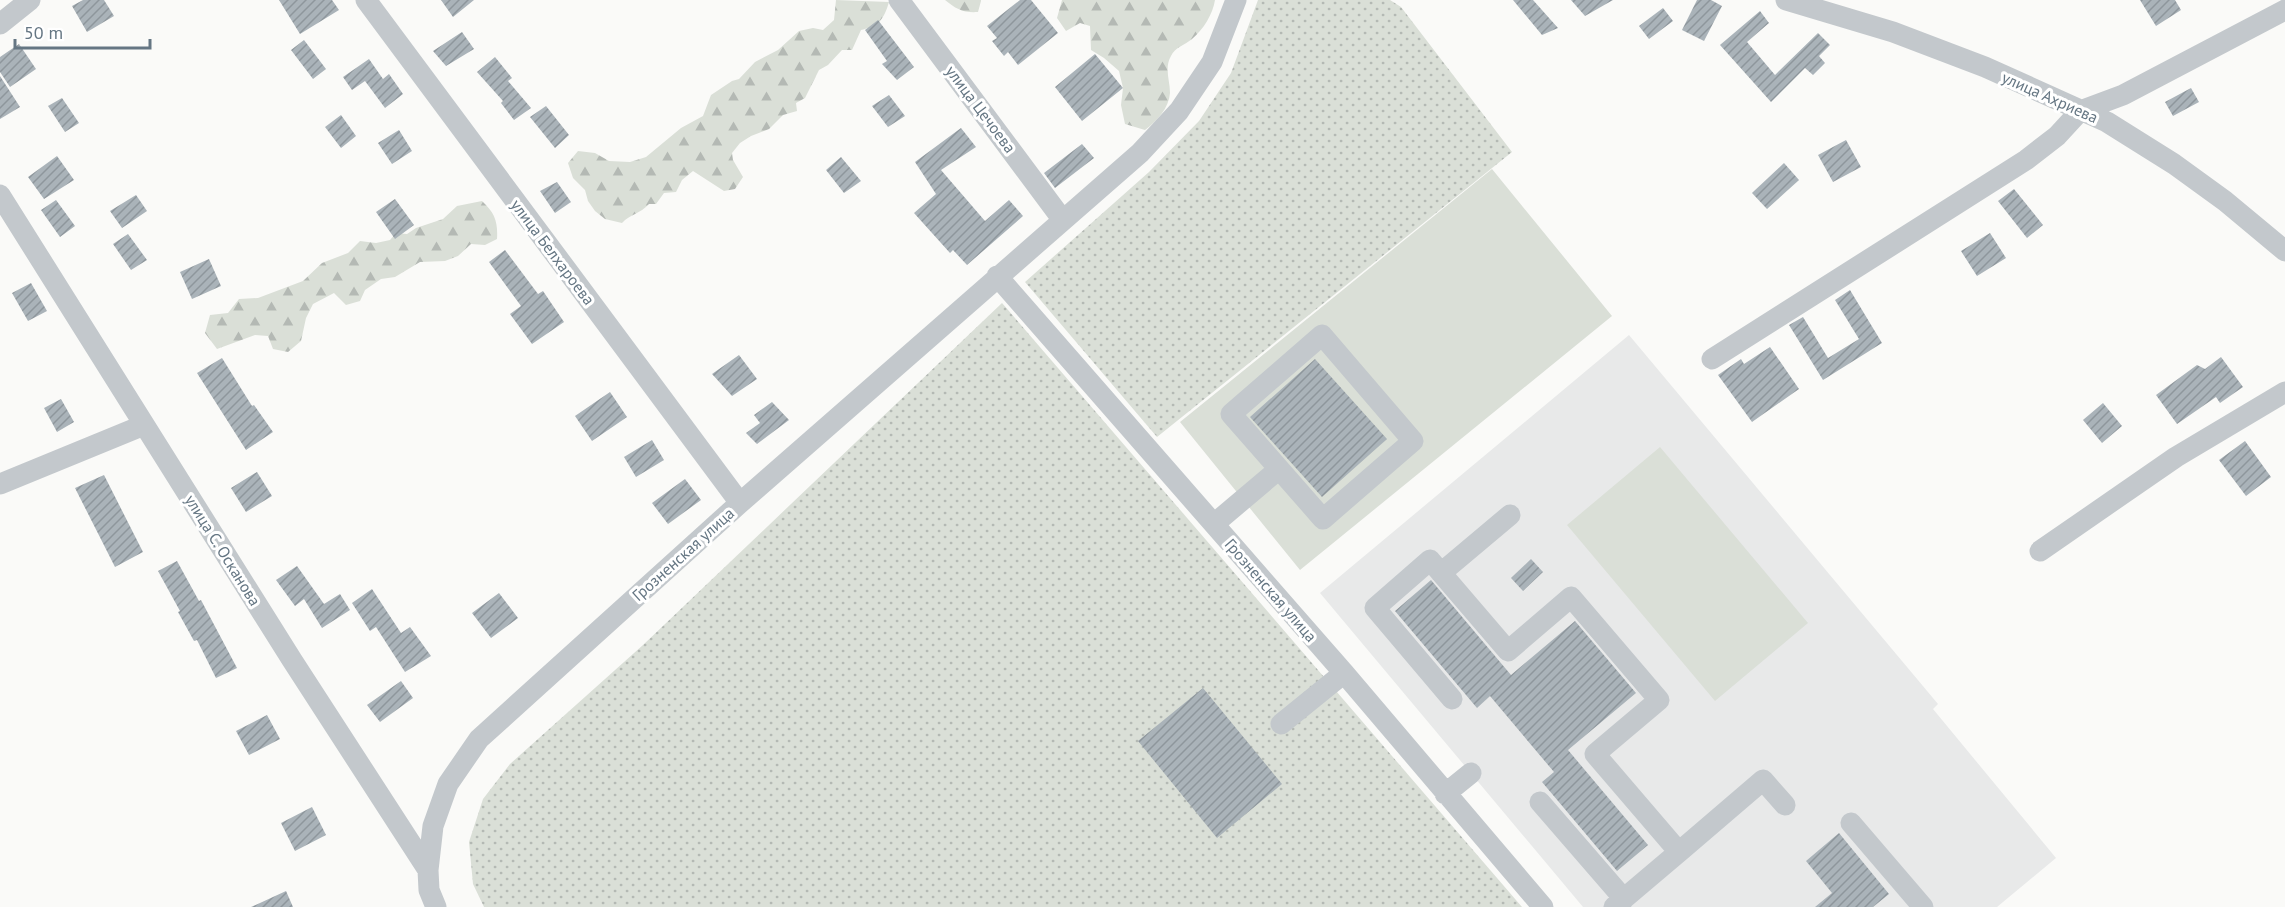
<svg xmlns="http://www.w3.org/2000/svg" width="2285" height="907" font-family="'PT Sans',sans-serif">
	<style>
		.built { fill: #e8e9e9 }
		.grass { fill: url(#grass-dots) }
		.forest { fill: url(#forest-firs) }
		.park { fill: #dadfd7 }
		.building { fill: url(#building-hatch) }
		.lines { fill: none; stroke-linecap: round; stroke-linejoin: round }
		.minor { stroke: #c3c8cc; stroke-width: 21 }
		.labels { text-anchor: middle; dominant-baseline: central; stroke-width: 6; stroke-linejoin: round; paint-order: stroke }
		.street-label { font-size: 16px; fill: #657683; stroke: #fff }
	</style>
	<defs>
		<pattern id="grass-dots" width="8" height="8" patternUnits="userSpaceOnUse" patternTransform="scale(1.5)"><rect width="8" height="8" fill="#dadfd7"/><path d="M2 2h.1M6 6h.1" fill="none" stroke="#b4b9b4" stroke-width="1.8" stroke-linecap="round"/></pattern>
		<pattern id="forest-firs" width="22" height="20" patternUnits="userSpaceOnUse" patternTransform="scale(1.5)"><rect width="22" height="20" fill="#dadfd7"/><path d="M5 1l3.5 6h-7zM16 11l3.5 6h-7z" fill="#b4b9b4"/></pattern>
		<pattern id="building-hatch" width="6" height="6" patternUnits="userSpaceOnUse" patternTransform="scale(1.5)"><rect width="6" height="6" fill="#aab3b9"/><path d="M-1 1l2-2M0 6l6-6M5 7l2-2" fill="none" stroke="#8e969c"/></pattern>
	</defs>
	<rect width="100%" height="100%" fill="#fafaf8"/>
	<path class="built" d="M1629,335l309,369 -5,5 123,149 -59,49h-414l-263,-314z"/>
	<path class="grass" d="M1258,0h132l11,7 111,145 -355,285 -132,-155 124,-110 50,-51 32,-48z
		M1002,303l520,604h-1038l-11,-23 -4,-42 14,-43 27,-35 133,-119z"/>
	<path class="forest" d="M836,0l53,2c-5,17 -10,24 -28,28l-9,20h-10l-14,15 -9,5 -14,28 -9,5 1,8 -14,4 -14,14 -18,7 -11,7 -8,10 1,7 10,17 -8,12 -11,2 -31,-20 -11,9 -6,12 -12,1 -8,11h-7c-9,10 -19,10 -27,19l-17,-4 -10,-8 -7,-10 -3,-11 -12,-12 -5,-15 10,-12 17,2 14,8 21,1 16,-5 35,-29 22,-12 8,-21 21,-14 7,-2 16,-17 23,-12 21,-19 14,-3 10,2 11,-10z
		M945,0h36v1l-3,11c-15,1 -22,-3 -33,-12z
		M1062,0h153c-2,14 -12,30 -23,39 -7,6 -17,8 -21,17 -7,12 -1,24 -1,37 -1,15 -13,28 -25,37l-20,-6 -4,-19 2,-17 -4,-17 -15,-13 -13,-8 -1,-24 -10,-3 -14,8 -9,-13z
		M482,201c13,12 16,21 15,38l-12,6 -14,-1 -13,12 -13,5 -25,1 -25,15 -14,2 -16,11 -5,11 -14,4 -12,-12 -21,11 -7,14 -5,23 -13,11 -15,-3 -5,-13 -13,-1 -38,14 -12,-16 5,-18 18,-2 11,-14 19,-1 45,-17 19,-18 26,-10 12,-12 16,2 14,-3 6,-7 11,1 9,-6 27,-9 14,-13z"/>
	<path class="park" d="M1492,169l120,147 -312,254 -120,-148z
		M1660,447l148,176 -93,78 -148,-176z"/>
	<path class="building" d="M83,0h21l10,16 -27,16 -15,-26z
		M279,0h53l7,10 -39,24z
		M441,0h33l-21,17z
		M1020,0h11l27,33 -40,32 -10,-13 -4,4 -12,-15 5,-3 -10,-12z
		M1513,0h20l25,28 -16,7z
		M1571,0h42l-28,16z
		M1697,0h14l11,6 -18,35 -22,-11z
		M2140,0h35l6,10 -25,16z
		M1663,8l10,13 -24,18 -10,-13z
		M1760,11l9,12 -22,19 28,33 43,-42 12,12 -11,11 6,7 -12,12 -8,-7 -34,34 -51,-57z
		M878,20l36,47 -17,13 -15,-16 5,-3 -22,-31z
		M462,32l12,17 -28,17 -13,-15z
		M304,40l22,29 -13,10 -22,-29z
		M19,44l17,25 -26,18 -10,-15v-15z
		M1095,54l28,34 -41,33 -27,-34z
		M495,57l17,21 -4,3 23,27 -17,12 -13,-17 2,-2 -26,-29z
		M369,59l14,20 6,-5 14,20 -18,14 -20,-27 -13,9 -9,-13z
		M0,76l20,31 -20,12z
		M2191,88l8,14 -26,14 -8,-14z
		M889,95l16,21 -17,11 -16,-21z
		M62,98l17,25 -14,9 -17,-26z
		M546,106l23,29 -14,13 -25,-31z
		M341,115l15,21 -15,12 -16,-21z
		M961,128l15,19 -35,23 44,51 24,-21 14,16 -56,49 -14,-15 -3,3 -36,-40 22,-19 -21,-32z
		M399,130l13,21 -20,13 -14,-21z
		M1846,140l15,27 -28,15 -15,-27z
		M1082,144l12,14 -39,30 -11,-15z
		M57,156l17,24 -30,19 -16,-22z
		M841,157l20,24 -17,12 -18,-23z
		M1784,163l15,17 -32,29 -15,-16z
		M557,182l14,20 -16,11 -15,-22z
		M2014,189l29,36 -16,13 -29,-37z
		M136,195l11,16 -25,17 -12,-17z
		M395,199l19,26 -19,14 -19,-27z
		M56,200l19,26 -15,11 -19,-27z
		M1990,233l16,25 -29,18 -16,-25z
		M128,234l19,26 -16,10 -18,-26z
		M505,250l33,44 5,-3 21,31 -32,22 -22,-30 11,-8 -32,-44z
		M209,259l12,27 -29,13 -12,-27z
		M31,283l16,28 -19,10 -16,-28z
		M1850,290l32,53 -59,37 -34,-55 14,-8 25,41 31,-19 -24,-39z
		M1770,347l29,42 -47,33 -34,-47 23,-16 3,5z
		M739,355l18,24 -25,17 -20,-22z
		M2221,357l22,30 -23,16 -4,-6 -39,27 -21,-29 41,-30 8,4z
		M222,358l30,48 2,-1 19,27 -27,18 -49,-77z
		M1315,359l72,80 -65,58 -72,-80z
		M610,392l17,25 -35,24 -17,-25z
		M61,399l13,23 -17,10 -13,-24z
		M772,402l17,18 -32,24 -11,-11 14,-10 -6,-8z
		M2103,403l19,23 -20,17 -19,-23z
		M652,440l12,20 -28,17 -12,-20z
		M2245,441l26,36 -25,19 -27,-36z
		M257,472l15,24 -26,16 -15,-24z
		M104,475l39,77 -28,15 -40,-79z
		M685,479l16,21 -33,24 -16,-21z
		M1531,559l12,13 -20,19 -12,-13z
		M177,561l22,40 2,-1 36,68 -21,10 -19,-38 -3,1 -16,-29 2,-1 -22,-40z
		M297,566l27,38 16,-10 10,16 -28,18 -18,-29 -9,7 -19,-26z
		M1431,580l80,95 64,-54 61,72 -68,57 80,95 -31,26 -75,-89 12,-10 -64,-76 -13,12 -82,-97z
		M372,589l29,44 9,-6 21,29 -26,16 -29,-45 -6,4 -18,-28z
		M499,593l19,25 -27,20 -19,-25z
		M401,681l12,17 -33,24 -13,-17z
		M1203,688l79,96 -65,54 -79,-97z
		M267,715l13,24 -31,16 -13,-24z
		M312,807l14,28 -31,16 -14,-28z
		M1839,833l50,61 -16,13h-58l17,-14 -26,-32z
		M286,891l7,16h-42z"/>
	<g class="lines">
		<path class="minor" d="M366,0l374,503
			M899,0l163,219
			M1786,0l107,32 92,35 122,55 67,42 51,37 60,50
			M0,24l30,-24
			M0,195l292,465 136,210 1,20 7,17
			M997,276l347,397 199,234
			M1322,335l91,106 -90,78 -92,-105z
			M1712,359l314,-199 31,-24 23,-25 43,-16 162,-85
			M0,484l144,-59
			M1214,524l65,-55
			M2040,551l136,-94 109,-65
			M1441,573l69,-58
			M1452,699l-77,-91 55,-48 78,91 63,-54 88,103 -64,54 84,98 -65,55
			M1281,724l63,-51
			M1445,794l26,-21
			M1540,802l84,97
			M1851,823l72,84
			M1679,852l84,-72 22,25
			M428,870l5,-44 15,-42 31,-45 261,-236 400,-350 39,-42 33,-49 24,-62"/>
	</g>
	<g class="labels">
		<g class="street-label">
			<text transform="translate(2050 97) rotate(24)">улица Ахриева</text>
			<text transform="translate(981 109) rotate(53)">улица Цечоева</text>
			<text transform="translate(553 252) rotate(53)">улица Белхароева</text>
			<text transform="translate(223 550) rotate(58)">улица С. Осканова</text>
			<text transform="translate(683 554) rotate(-42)">Грозненская улица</text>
			<text transform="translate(1271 590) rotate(49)">Грозненская улица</text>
		</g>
	</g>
	<path d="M15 39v9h135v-9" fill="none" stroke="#657683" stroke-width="3"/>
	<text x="24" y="39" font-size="18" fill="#657683" stroke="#ffffff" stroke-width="4.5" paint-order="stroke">50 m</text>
</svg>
